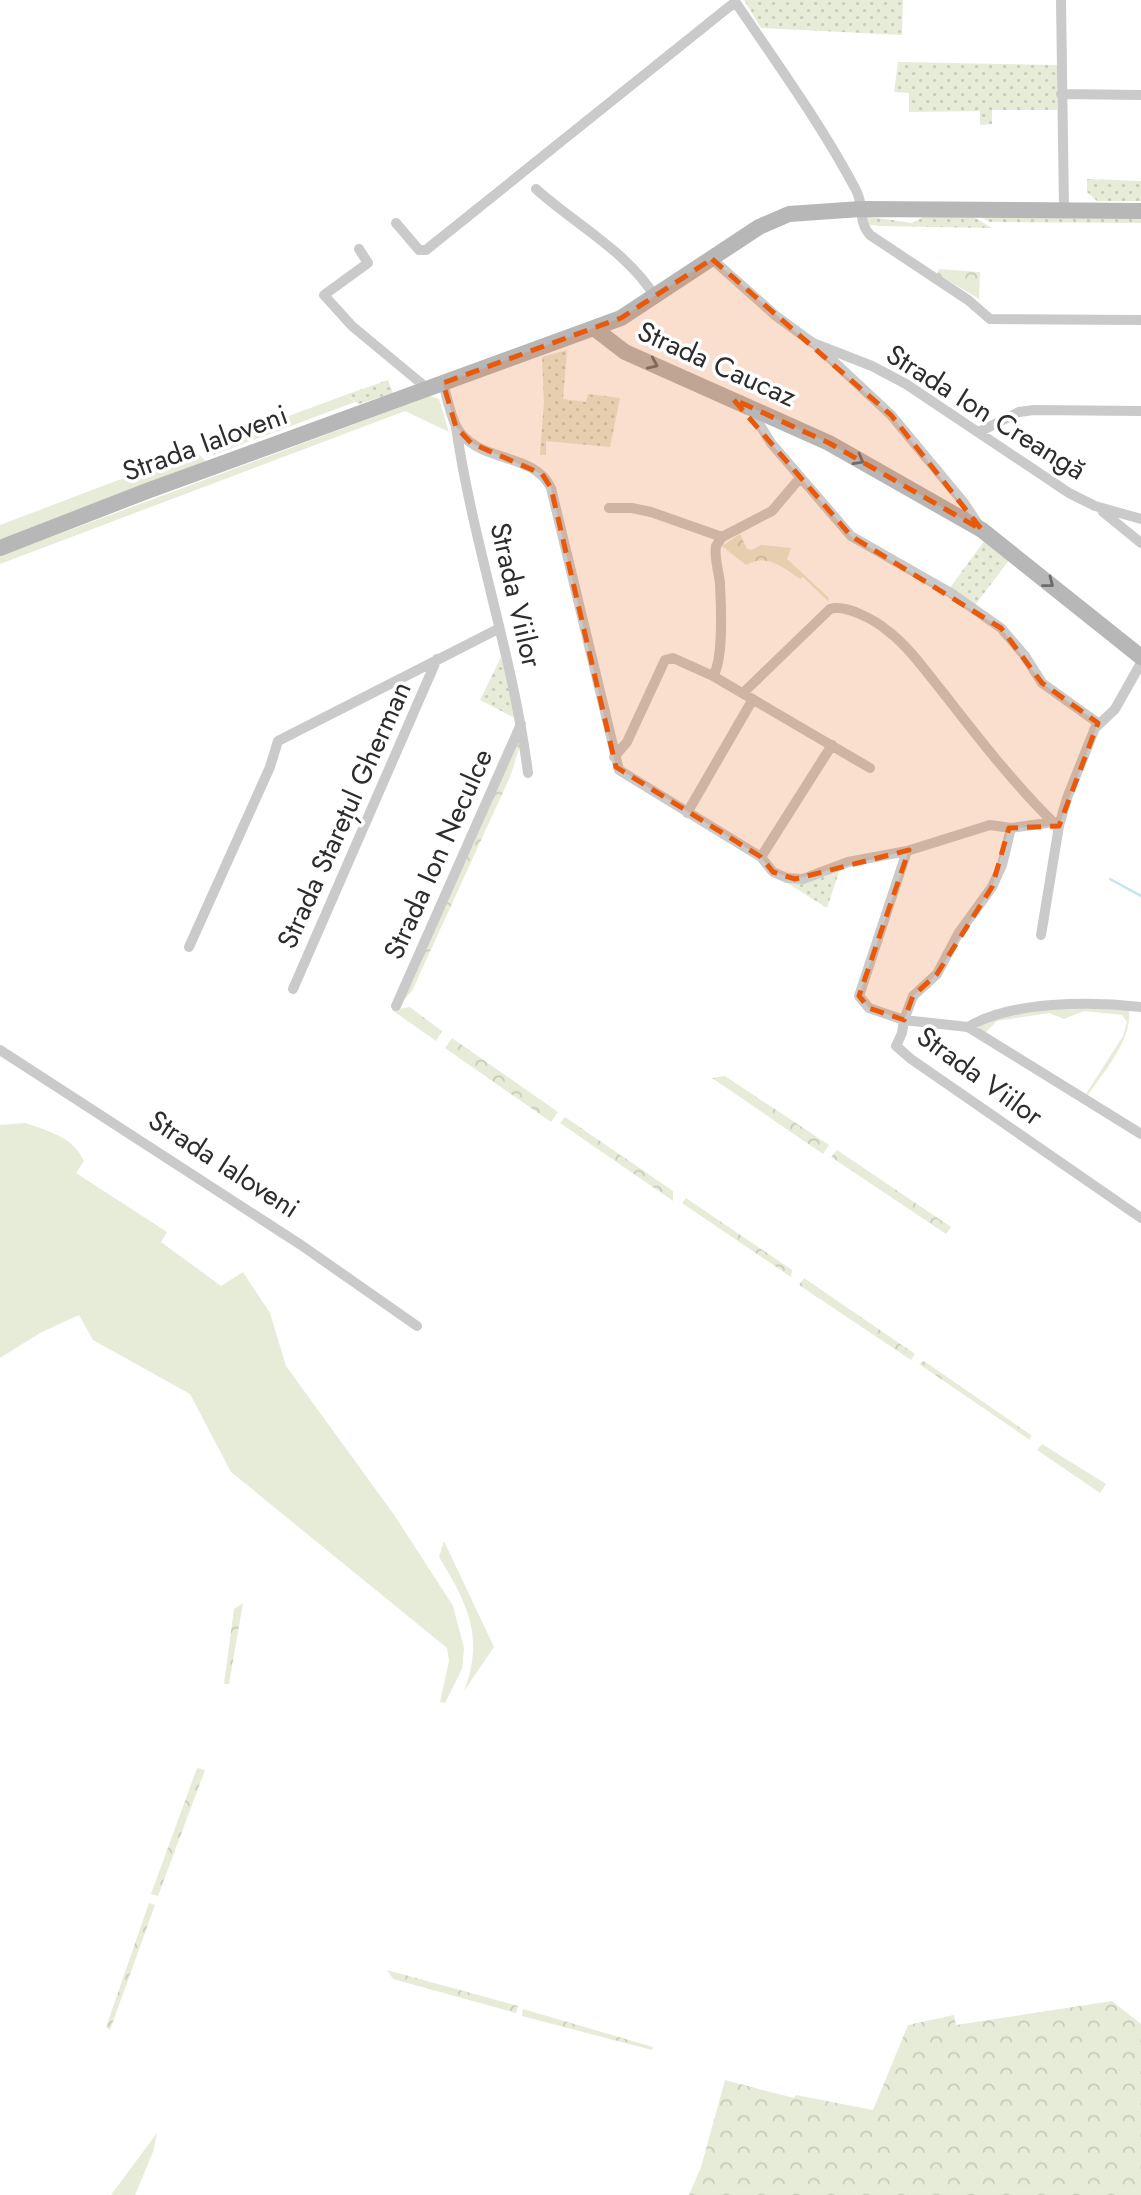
<svg xmlns="http://www.w3.org/2000/svg" width="1141" height="2195" font-family="Jost,sans-serif">
	<style>
		.grass { fill: #e7ecd8 }
		.forest { fill: url(#forest-crowns) }
		.garden { fill: url(#garden-dots) }
		.lines { fill: none; stroke-linecap: round; stroke-linejoin: round }
		.stream { stroke: #c2e6ee; stroke-width: 2.5 }
		.street { stroke: #cacaca; stroke-width: 10 }
		.secondary { stroke: #b7b7b7; stroke-width: 16 }
		.oneway { stroke: #6b6b6b }
		.marked { fill: #e8590c; fill-opacity: 0.2; stroke: #e8590c; stroke-width: 5; stroke-dasharray: 14 9; stroke-linejoin: round }
		.labels { text-anchor: middle; dominant-baseline: central; stroke-width: 7; stroke-linejoin: round; paint-order: stroke }
		.street-label { font-size: 28px; fill: #2d2d2d; stroke: #fff }
	</style>
	<defs>
		<pattern id="forest-crowns" width="20" height="18" patternUnits="userSpaceOnUse" patternTransform="scale(1.75)"><rect width="20" height="18" fill="#e7ecd8"/><path d="M2 6a3 3 0 1 1 6 0M12 15a3 3 0 1 1 6 0" fill="none" stroke="#c6cbba"/></pattern>
		<pattern id="garden-dots" width="8" height="8" patternUnits="userSpaceOnUse" patternTransform="scale(1.75)"><rect width="8" height="8" fill="#e7ecd8"/><path d="M2 2h.1M6 6h.1" fill="none" stroke="#c6cbba" stroke-width="1.8" stroke-linecap="round"/></pattern>
	</defs>
	<rect width="100%" height="100%" fill="#fff"/>
	<path class="grass" d="M345,395l10,7 -142,53 -5,-9z
		M430,396l9,3 10,33 -44,-21 -405,153v-8z
		M195,451l12,11 -207,81v-18z
		M1070,1008l59,1c4,30 -25,62 -41,86l-2,-1 37,-58 4,-14 -5,-7 -38,-4 -20,8 -15,-6 -52,8 -13,13 -6,-5 1,-3 35,-13z
		M26,1123c24,9 47,14 58,38l-8,12 91,59 -6,10 60,44 22,-14 27,41 16,53 109,150 58,90 11,42 -2,21 -17,34 -5,-1 9,-41 -2,-13 -216,-176 -41,-78 -97,-54 -14,-25 -39,18 -40,25v-233z
		M1042,1444l64,40 -6,9 -63,-43z
		M444,1541l50,106 -30,44c21,-55 3,-88 -25,-134z
		M157,2133l-4,19 -18,43h-24z"/>
	<path class="forest" d="M939,269l41,3 -1,27 -42,-25z
		M740,534l7,15 5,1 9,-5 30,3 -4,11 42,39 -1,3 -25,-24 -3,2c-16,-11 -33,-26 -54,-14l-24,-19z
		M520,734l1,9 -11,34 -98,214 -9,10z
		M410,1007l32,24 -6,10 -44,-31z
		M452,1038l106,74 -7,10 -106,-74z
		M725,1076l104,69 -6,9 -111,-76z
		M565,1117l108,74v10l-113,-78z
		M837,1150l114,77 -5,7 -115,-77z
		M686,1198l106,72 -1,7 -109,-74z
		M804,1278l111,76 -4,6 -112,-75z
		M924,1361l107,74 -1,5 -111,-76z
		M243,1603l-14,81h-5l10,-75z
		M197,1768l8,2 -47,126 -7,-2z
		M149,1903l6,2 -45,125 -4,-3z
		M387,1970l131,36 -2,7 -123,-34z
		M1112,2001l29,23v171h-452l12,-28 24,-87 69,18 2,-3 77,15 35,-85 46,-10 2,10z
		M523,2009l130,38 -1,3 -130,-34z"/>
	<path class="garden" d="M744,0h159l-1,35 -141,-7z
		M898,62l159,3v45h-65v14l-12,1v-14l-71,1v-19l-15,-1z
		M1087,179l54,2v20h-44l-10,-9z
		M864,216l48,7 13,-7h47l20,12 -113,-2 -14,-2z
		M979,216l162,1v6l-151,-1z
		M567,350l-4,49 23,3 2,-8 32,4 -10,49 -64,-6v14h-6l4,-53 -2,-45z
		M388,380l5,13 -34,11 -14,-9z
		M985,540l25,19 -35,46 -26,-16z
		M501,657l16,58v4l-37,-19z
		M843,868l-4,4 -12,36 -38,-24 -1,-3 35,-4z"/>
	<g class="lines">
		<path class="stream" d="M1110,879l31,17"/>
		<path class="street" d="M734,0c42,62 87,124 122,190 9,17 1,30 14,45l98,65 22,19 151,1
			M1061,0l3,210
			M1061,94l80,1
			M536,189c40,36 91,62 120,109
			M396,223l23,27h7l309,-248
			M359,249l9,14 -44,32 28,31 76,63
			M712,259l64,57 37,27 59,23 34,18 163,109 26,13 46,13
			M818,347l73,68 73,88 16,24
			M443,383c4,14 7,31 13,43 20,38 78,25 95,62l68,282 142,87 12,15 14,6 16,1 45,-17 59,-11 83,-26 21,3 43,-6
			M750,409l21,34 80,93 100,57 50,35 24,28 17,27 56,40
			M456,427c17,117 57,229 72,346
			M979,432l40,-20 15,-2 107,1
			M609,508h23l19,4 71,25
			M1103,512l38,31
			M713,676l157,92
			M743,693l87,-84c16,-5 45,11 58,22 22,17 39,42 57,64 35,45 70,90 111,130
			M614,757l13,-15 38,-82 8,-2 40,18c11,-17 8,-71 7,-92 -1,-13 -6,-25 -4,-38l6,-9 50,-26 28,-33
			M687,813l66,-114
			M907,851l-48,145 10,12 35,12 9,-24 24,-22 21,-40 34,-47 10,-22 9,-37
			M761,857l71,-112
			M1041,935l18,-109 8,-28 28,-70 20,-19 26,-46
			M189,947l81,-180 8,-26 220,-112
			M293,989l144,-330
			M396,1006l125,-282
			M968,1027c43,-26 123,-26 173,-20
			M0,1050l301,195 116,81
			M1141,1134l-173,-107 -64,-7 -2,13 -6,13 15,13 230,159"/>
		<path class="secondary" d="M595,329l30,23 204,91 153,87 159,127
			M0,548l147,-57 474,-173 138,-91 30,-13 72,-5 280,2"/>
	</g>
	<defs><path id="oneway-chevron" d="M-2-3.5L2.5 0L-2 3.5" fill="none" stroke-width="1.6" stroke-linecap="round" stroke-linejoin="round" transform="scale(1.75)"/></defs>
	<g class="oneway">
		<use href="#oneway-chevron" transform="translate(653 364) rotate(24)"/>
		<use href="#oneway-chevron" transform="translate(859 460) rotate(29)"/>
		<use href="#oneway-chevron" transform="translate(1049 583) rotate(38)"/>
	</g>
	<path class="marked" d="M712,259l179,156 91,115 -153,-87 -96,-44 118,137 150,92 41,55 56,40 -39,103 -50,2 -17,59 -55,87 -24,22 -9,24 -35,-12 -10,-12 50,-146 -114,29 -22,-7 -12,-15 -145,-90 -65,-279 -9,-14 -71,-31 -15,-16 -13,-44 178,-65z"/>
	<g class="labels">
		<g class="street-label">
			<text transform="translate(717 364) rotate(24)">Strada Caucaz</text>
			<text transform="translate(986 412) rotate(32)">Strada Ion Creangă</text>
			<text transform="translate(205 443) rotate(-20)">Strada Ialoveni</text>
			<text transform="translate(516 595) rotate(77)">Strada Viilor</text>
			<text transform="translate(344 815) rotate(-66)">Strada Starețul Gherman</text>
			<text transform="translate(438 854) rotate(-66)">Strada Ion Neculce</text>
			<text transform="translate(980 1076) rotate(36)">Strada Viilor</text>
			<text transform="translate(224 1164) rotate(33)">Strada Ialoveni</text>
		</g>
	</g>
</svg>
